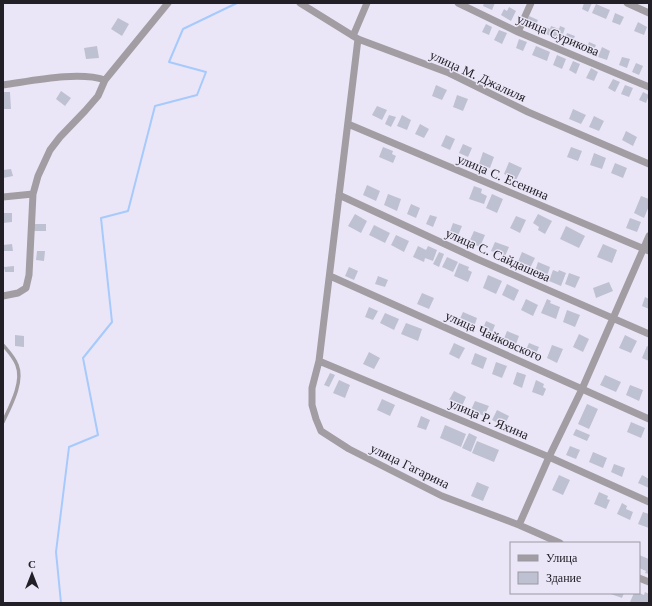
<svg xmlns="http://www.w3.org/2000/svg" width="652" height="606" font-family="'Libre Baskerville',serif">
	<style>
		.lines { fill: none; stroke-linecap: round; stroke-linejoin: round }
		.stream { stroke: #a6cafb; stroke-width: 2 }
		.building { fill: #bec1d1 }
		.service { stroke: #a29da3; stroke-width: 3.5 }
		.minor { stroke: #a29da3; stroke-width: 7 }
		.labels { text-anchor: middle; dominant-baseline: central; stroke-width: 3; stroke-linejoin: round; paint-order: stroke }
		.street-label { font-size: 13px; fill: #222026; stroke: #ebe6f7 }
	</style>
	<rect width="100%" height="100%" fill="#ebe6f7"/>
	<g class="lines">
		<path class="stream" d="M61,603l-5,-51 13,-105 29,-12 -15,-77 29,-36 -11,-104 27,-7 27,-105 42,-11 9,-23 -37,-10 14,-33 54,-26"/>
	</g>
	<path class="building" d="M484,3h11l-3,7 -9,-4z
		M584,3h8l-4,9 -6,-3z
		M596,4l14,6 -4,9 -14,-6z
		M509,7l7,4 -5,10 -10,-6 3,-6 3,2z
		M615,13l9,4 -4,8 -8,-3z
		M529,16l9,4 -4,9 -9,-3z
		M118,18l11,6 -7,12 -11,-7z
		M638,22l9,5 -3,8 -10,-4z
		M486,24l6,3 -3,8 -7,-3z
		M551,26l8,3 1,-3 5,2 -4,12 -18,-7 3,-6 4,2z
		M499,30l8,3 -5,11 -8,-4z
		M567,33l8,3 -4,9 -7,-3z
		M519,39l8,3 -4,9 -7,-3z
		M589,42l7,3 -4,9 -9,-4 2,-6 3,1z
		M97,46l2,12 -13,1 -2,-11z
		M536,46l14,6 -3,9 -15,-6z
		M602,47l8,4 -3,9 -9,-3z
		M557,55l9,4 -4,10 -9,-4z
		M622,57l8,2 -3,9 -8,-3z
		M573,61l7,3 -4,10 -7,-4z
		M636,63l7,3 -4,9 -7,-3z
		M591,68l7,4 -4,9 -8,-3z
		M613,79l7,3 -5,10 -7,-4z
		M436,85l11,5 -5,10 -10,-4z
		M625,85l8,3 -4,9 -8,-3z
		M61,91l10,7 -6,8 -9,-7z
		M3,92h7l1,17h-8z
		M643,92l6,3 -3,8 -7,-3z
		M457,95l11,4 -5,12 -10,-4z
		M377,106l10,4 -5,10 -10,-5z
		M573,109l13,6 -5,9 -12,-5z
		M389,115l7,2 -5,10 -6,-3z
		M402,115l9,5 -4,10 -10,-4z
		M594,116l10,5 -5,10 -10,-4z
		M420,124l9,5 -5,9 -9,-4z
		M626,131l11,6 -4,9 -11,-6z
		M446,135l9,4 -5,11 -9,-4z
		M463,144l9,4 -4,9 -9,-4z
		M383,147l10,4 -1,3 4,2 -3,7 -14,-6z
		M571,147l11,4 -4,10 -11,-4z
		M483,152l11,5 -4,11 -11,-4z
		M594,153l12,5 -4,11 -12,-4z
		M509,162l13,6 -6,12 -12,-6z
		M615,163l12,5 -4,10 -12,-5z
		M11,169l2,7 -10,2v-8z
		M367,185l13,6 -4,10 -13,-6z
		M474,186l8,3 -1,4 6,3 -3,8 -15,-5z
		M388,194l13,5 -4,12 -13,-6z
		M492,194l11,5 -6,14 -11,-5z
		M641,196l8,3v7l-5,12 -10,-5z
		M411,204l9,4 -4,10 -9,-4z
		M3,213h9v9l-9,1z
		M355,214l12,7 -6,12 -13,-7z
		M538,214l14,7 -7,13 -7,-4 1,-3 -6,-4z
		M430,215l7,2 -4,10 -7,-3z
		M516,216l10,4 -6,13 -10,-5z
		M630,218l11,4 -4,10 -11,-4z
		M453,223l9,3 -5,12 -8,-4z
		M34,224h12v7h-13z
		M374,225l16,8 -5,10 -16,-8z
		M566,226l19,10 -6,12 -19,-9z
		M474,231l11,4 -5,12 -11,-5z
		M396,235l13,6 -5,11 -13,-7z
		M495,242l14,5 -4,9 -14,-5z
		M12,244l1,7h-10v-6z
		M603,244l14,6 -5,13 -15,-6z
		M418,246l8,4 2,-4 9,4 -4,11 -8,-3 -1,4 -11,-5z
		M37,251h8l-1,10 -8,-1z
		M439,252l5,2 -5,13 -6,-3z
		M522,252l13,6 -6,12 -12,-6z
		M447,257l11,5 -5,10 -11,-5z
		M538,262l12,5 -3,9 -12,-5z
		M459,263l10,4 -1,3 4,2 -4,10 -14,-6z
		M14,266v6h-9l-1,-5z
		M349,267l9,4 -4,9 -9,-4z
		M553,270l5,2 1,-2 7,3 -5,13 -12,-5z
		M569,273l11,4 -5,11 -10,-4z
		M488,275l14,6 -6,13 -13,-6z
		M378,276l10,4 -3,7 -10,-3z
		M609,282l4,9 -17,7 -3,-10z
		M507,284l12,6 -5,11 -12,-6z
		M422,293l12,5 -5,11 -12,-5z
		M645,297l4,2v10l-7,-3z
		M526,299l12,6 -5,11 -12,-6z
		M547,299l4,2 -1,2 10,4 -4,12 -15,-6z
		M369,307l9,4 -5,9 -8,-3z
		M567,310l13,5 -5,12 -12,-5z
		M463,312l14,6 -4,12 -15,-7z
		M385,313l14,6 -5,11 -14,-7z
		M486,321l9,4 -4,10 -9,-4z
		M406,323l16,6 -4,12 -17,-7z
		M507,331l12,5 -3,8 -3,-1 -1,2 -9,-4z
		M579,334l10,5 -6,13 -10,-5z
		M15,335l9,1v11l-9,-1z
		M625,335l12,6 -6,12 -12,-5z
		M454,343l11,5 -6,11 -10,-5z
		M529,343l10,4 -4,9 -10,-4z
		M552,345l11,4 -6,14 -10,-5z
		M647,346l2,1v14l-7,-3z
		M369,352l11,6 -6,11 -11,-5z
		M475,353l12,5 -4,11 -12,-5z
		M496,362l11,4 -5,12 -10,-4z
		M517,372l9,3 -4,13 -9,-4z
		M330,373l5,2 -6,12 -5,-2z
		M605,375l16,7 -5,10 -16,-7z
		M339,380l11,5 -5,13 -12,-5z
		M536,380l8,4 -1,3 3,2 -3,7 -11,-4z
		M630,385l13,5 -4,11 -13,-6z
		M454,391l12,6 -4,9 -13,-6z
		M382,399l13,6 -5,11 -13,-6z
		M475,401l14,5 -5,10 -13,-6z
		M587,404l11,5 -9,20 -11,-5z
		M497,410l12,6 -5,10 -12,-6z
		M421,416l9,4 -4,10 -9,-3z
		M631,422l14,6 -4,10 -14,-6z
		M445,425l21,9 -5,13 -21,-9z
		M576,429l14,6 -3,6 -14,-6z
		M469,433l8,4 -6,15 -9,-4z
		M477,441l22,9 -5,12 -22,-9z
		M570,446l10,4 -4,9 -10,-4z
		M593,452l14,6 -4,10 -14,-6z
		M614,464l11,4 -3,9 -11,-5z
		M559,475l11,5 -7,15 -11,-5z
		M642,475l7,4v9l-11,-5z
		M477,482l12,5 -6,14 -12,-5z
		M599,492l9,4 -1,3 3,1 -4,9 -12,-5z
		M622,503l5,3 -1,3 7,3 -3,8 -13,-6z
		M643,512l6,2v14l-11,-4z
		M639,555l10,4v15l-4,-1 1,-2 -7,-3z
		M645,592l4,2v9h-16l-3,-1 4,-9h5l5,2z
		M608,593h16l-2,5z"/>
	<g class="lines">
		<path class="service" d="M3,345c5,6 11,12 14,20 7,17 -7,42 -14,57"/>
		<path class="minor" d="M300,3l58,36 91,34 79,39 121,52
			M458,3l60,29 131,55
			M627,3l22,10
			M518,32l13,-29
			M353,36l14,-33
			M358,39l-39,322 -7,27v17l4,14 5,12 28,18 93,47 77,29 41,18
			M3,85c29,-4 75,-14 102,-5l63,-77
			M348,124l301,127
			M339,195l138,64 172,75
			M3,197l30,-3
			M330,276l319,143
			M3,296l15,-3 8,-5 3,-13 4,-81 5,-18 12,-26 10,-13 25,-26 13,-15 7,-16
			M319,361l230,96 100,45
			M519,525l30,-68 33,-68 67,-153
			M639,578l10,4"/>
	</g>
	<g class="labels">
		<g class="street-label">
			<text transform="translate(558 35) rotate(23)">улица Сурикова</text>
			<text transform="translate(478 76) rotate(25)">улица М. Джалиля</text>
			<text transform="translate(503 177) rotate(23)">улица С. Есенина</text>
			<text transform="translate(498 255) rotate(24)">улица С. Сайдашева</text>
			<text transform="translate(494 336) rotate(24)">улица Чайковского</text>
			<text transform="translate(489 419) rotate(23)">улица Р. Яхина</text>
			<text transform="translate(410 466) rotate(26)">улица Гагарина</text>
		</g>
	</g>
	<rect width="652" height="606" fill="none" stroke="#222026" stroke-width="8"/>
	<rect x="510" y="542" width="130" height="52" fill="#ebe6f7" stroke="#9b97a3"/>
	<rect x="518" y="555" width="20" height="6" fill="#a29da3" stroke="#9b97a3"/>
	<text x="546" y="562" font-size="12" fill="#222026">Улица</text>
	<rect x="518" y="572" width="20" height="12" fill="#bec1d1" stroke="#9b97a3"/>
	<text x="546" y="582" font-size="12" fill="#222026">Здание</text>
	<g transform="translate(32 574)" stroke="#ebe6f7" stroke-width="3" paint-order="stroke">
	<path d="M0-3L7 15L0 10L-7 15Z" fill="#222026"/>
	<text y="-6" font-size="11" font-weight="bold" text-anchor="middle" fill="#222026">С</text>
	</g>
</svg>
